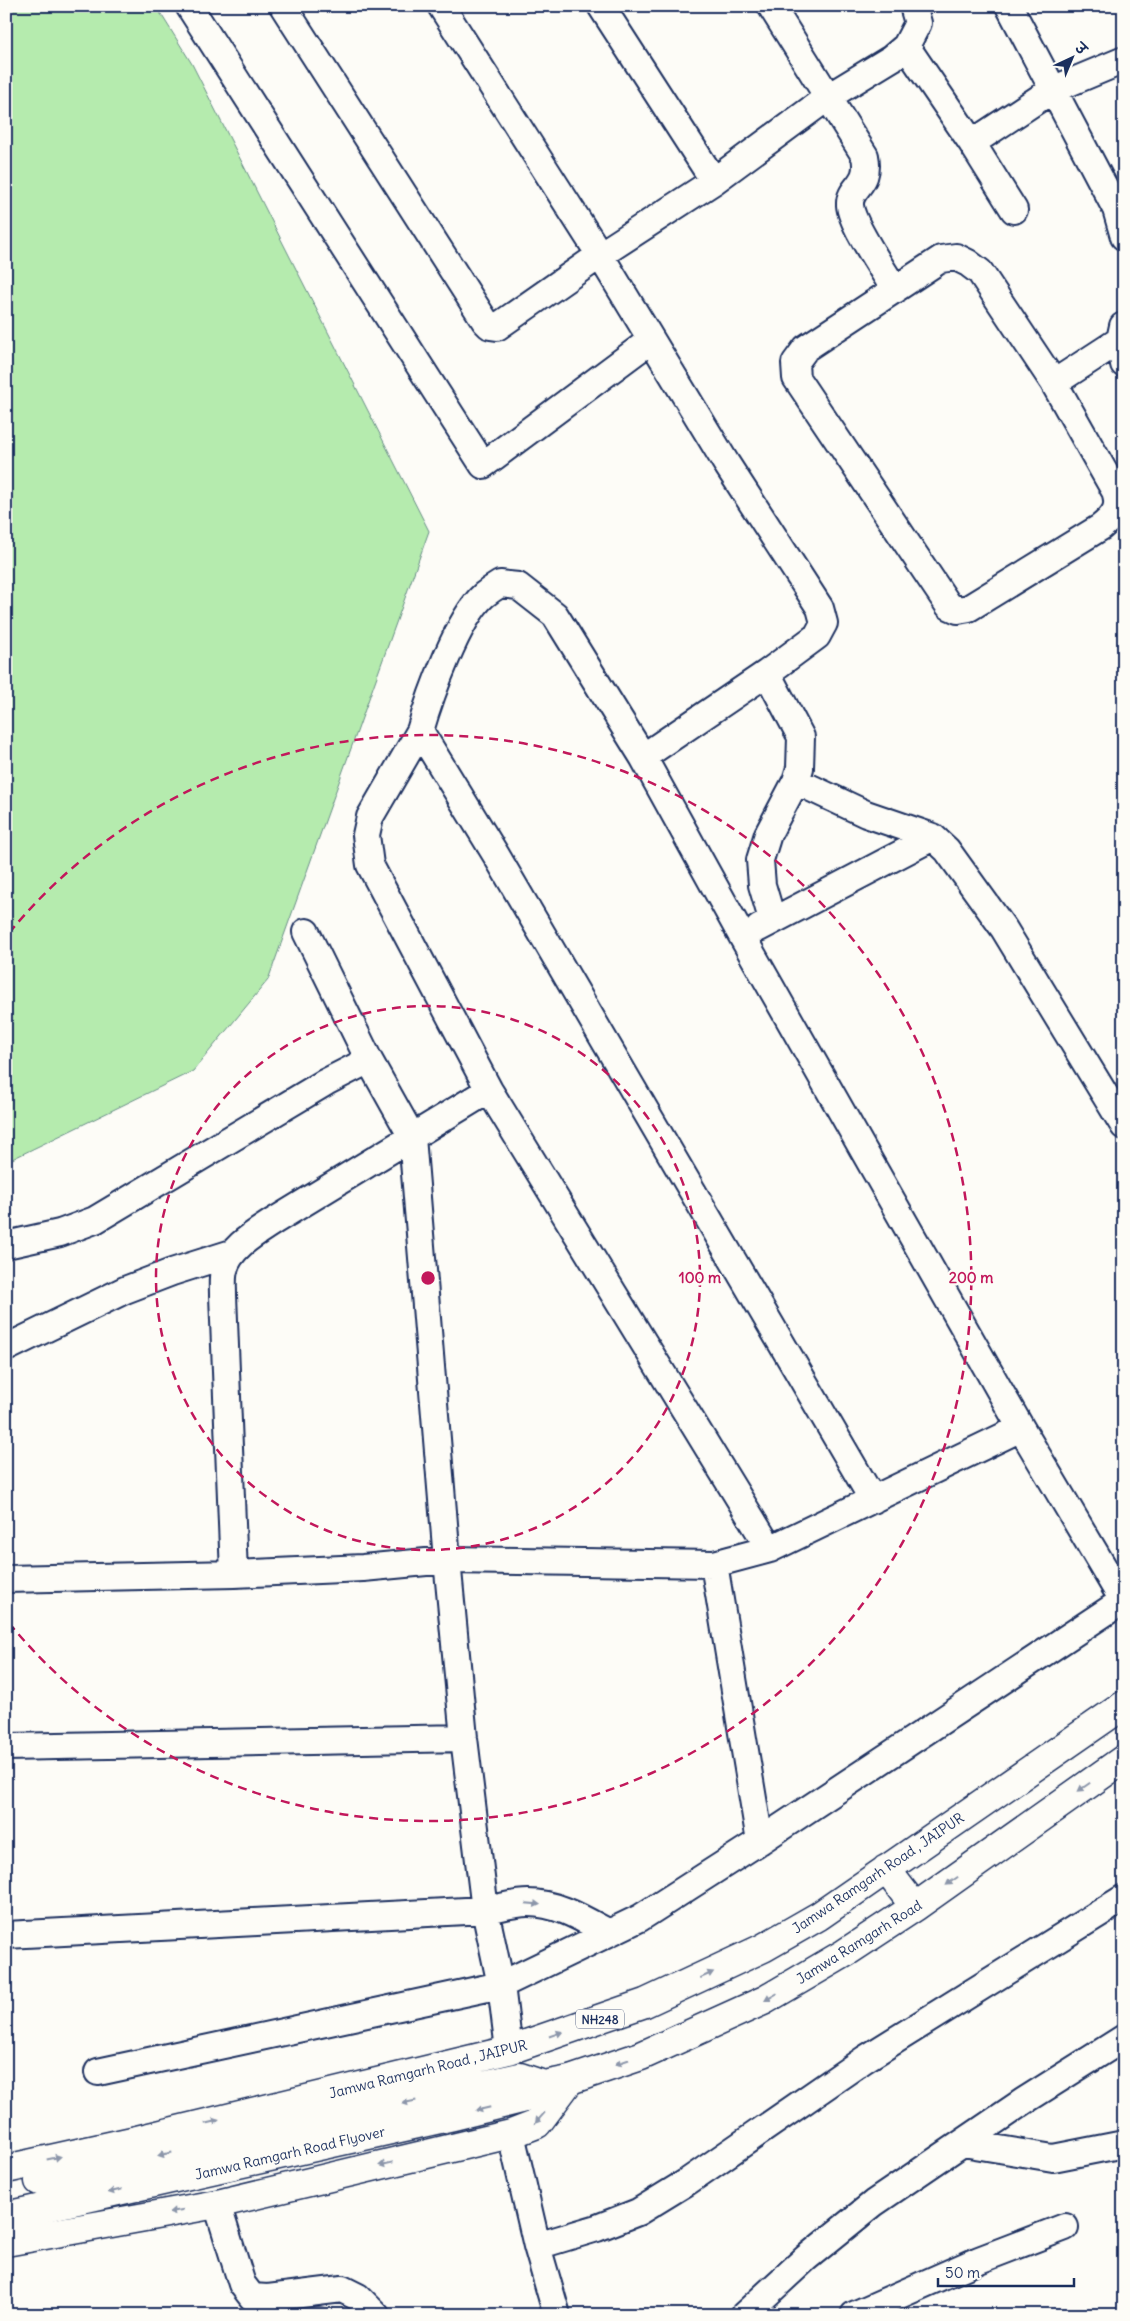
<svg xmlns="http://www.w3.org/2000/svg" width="1130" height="2321" font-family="Delius,'Playpen Sans Deva',sans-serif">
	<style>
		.green { fill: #b5ebae; stroke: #688d86 }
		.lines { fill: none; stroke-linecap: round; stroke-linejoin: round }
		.minor-casing { stroke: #1b2f5e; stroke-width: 30 }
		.major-casing { stroke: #1b2f5e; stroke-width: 31 }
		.highway-casing { stroke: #1b2f5e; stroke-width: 31 }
		.minor { stroke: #fdfcf7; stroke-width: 26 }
		.major { stroke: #fdfcf7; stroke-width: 28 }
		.highway { stroke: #fdfcf7; stroke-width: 28 }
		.oneway { fill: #8c96aa }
		.ring { fill: none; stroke: #c2185b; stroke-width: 2.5; stroke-dasharray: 9 6 }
		.labels { text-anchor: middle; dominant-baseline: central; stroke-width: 4.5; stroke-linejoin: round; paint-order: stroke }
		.shield { fill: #fdfcf7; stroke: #5f6c8c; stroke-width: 1 }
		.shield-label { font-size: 12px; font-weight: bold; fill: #1b2f5e }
		.street-label { font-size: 14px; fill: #1b2f5e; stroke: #fdfcf7 }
		.centre { fill: #c2185b; stroke: #fdfcf7; stroke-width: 2.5 }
		.ring-label { font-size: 15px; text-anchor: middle; font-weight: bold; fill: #c2185b; stroke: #fdfcf7; stroke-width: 4.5; stroke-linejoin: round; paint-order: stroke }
	</style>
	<rect width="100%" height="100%" fill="#fdfcf7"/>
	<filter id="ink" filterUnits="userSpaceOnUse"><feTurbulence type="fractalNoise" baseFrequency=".02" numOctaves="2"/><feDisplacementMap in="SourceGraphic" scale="10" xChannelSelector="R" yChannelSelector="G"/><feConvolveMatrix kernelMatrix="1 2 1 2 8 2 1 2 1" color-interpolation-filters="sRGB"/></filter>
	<g filter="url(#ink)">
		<path class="green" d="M6,6h150l36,58 237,467 -161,449 -75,91 -187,91z"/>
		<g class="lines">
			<defs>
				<path id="minor" d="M189,6l294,459 168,-125
					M283,6l202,315 5,5 7,1 103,-72 114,-74 114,-84 64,-39 14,-12 12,-23 -5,-17
					M441,6l159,249 126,208 94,145 4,15 -7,13 -50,37 34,64 -1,31 -4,13 -28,53 -8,26 2,25 10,34
					M601,6l113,175
					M771,6l94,150c6,30 -16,30 -15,49 1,19 34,66 45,85
					M1009,6l107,203 8,28
					M906,46l66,97 42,67
					M972,143l80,-53 72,-30
					M956,257l12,6 12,9 74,111 61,108c6,17 -1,25 -14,36l-132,81 -11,2 -9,-4 -153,-228 -1,-15 11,-15 135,-89z
					M1123,326l-3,14 4,24
					M1054,383l66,-43
					M420,731l-50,86 -4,18 4,30 119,225 281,459
					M643,757l124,-84
					M796,781l70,33 67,23 14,13 57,79 120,197
					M759,928l174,-91
					M306,932l63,128
					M6,1245l54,-12 35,-13 231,-138 43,-22 43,77 35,423 17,178 21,172 16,75 8,65
					M6,1348l119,-58 47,-18 60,-19
					M873,1500l-377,-645 -76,-124c10,-35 38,-113 64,-136 5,-4 11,-8 16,-11l18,2 37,29 88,142 100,181 278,490 103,174
					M714,1564l46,277
					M234,1574l-11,-279c0,-8 -1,-17 1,-25 6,-23 32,-37 50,-49l215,-131
					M6,1579l228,-5 129,-6 84,-8 267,4 56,-15 251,-121
					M6,1747l458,-9
					M6,1935l479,-25c14,-2 29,-7 43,-7 30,0 55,16 81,30
					M98,2072l403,-87 139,-67 120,-77 364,-241
					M511,2134l26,112 20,69
					M963,2143l90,15 71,-14
					M217,2204l25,80 10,13 16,1 74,-9 16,8 18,18
					M537,2246l60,-18 41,-16 49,-30 178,-123 259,-161
					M744,2315l62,-57 68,-55 150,-102 100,-63
					M854,2315l125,-55 86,-33"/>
				<path id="major" d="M6,2242l211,-38 294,-70 26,-10 33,-44"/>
				<path id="highway" d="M886,1869l29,38
					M6,2169l131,-29 372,-90 136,-47 118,-55 56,-32 305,-211
					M39,2181l481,-104 24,8
					M6,2216l447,-100 73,-18 18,-13 26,-5 71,-24 124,-56 80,-47 70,-46 209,-148"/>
			</defs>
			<use href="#minor" class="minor-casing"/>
			<use href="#major" class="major-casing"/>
			<use href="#highway" class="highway-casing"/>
			<use href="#minor" class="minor"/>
			<use href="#major" class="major"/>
			<use href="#highway" class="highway"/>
		</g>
		<defs><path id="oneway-solid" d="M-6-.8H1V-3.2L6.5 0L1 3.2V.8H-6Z" transform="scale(1.25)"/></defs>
		<g class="oneway">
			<use href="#oneway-solid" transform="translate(1084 1787) rotate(145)"/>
			<use href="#oneway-solid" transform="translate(952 1881) rotate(145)"/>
			<use href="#oneway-solid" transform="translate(533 1904) rotate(5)"/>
			<use href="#oneway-solid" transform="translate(707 1975) rotate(-25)"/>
			<use href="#oneway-solid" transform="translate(771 1997) rotate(150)"/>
			<use href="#oneway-solid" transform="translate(556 2034) rotate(-19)"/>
			<use href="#oneway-solid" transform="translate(622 2062) rotate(161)"/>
			<use href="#oneway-solid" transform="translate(409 2102) rotate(168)"/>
			<use href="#oneway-solid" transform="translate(483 2109) rotate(166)"/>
			<use href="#oneway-solid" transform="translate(540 2118) rotate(131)"/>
			<use href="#oneway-solid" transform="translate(212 2122) rotate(-14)"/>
			<use href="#oneway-solid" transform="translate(165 2154) rotate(168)"/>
			<use href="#oneway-solid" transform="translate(54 2158) rotate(-12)"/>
			<use href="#oneway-solid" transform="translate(386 2164) rotate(167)"/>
			<use href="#oneway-solid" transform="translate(115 2191) rotate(167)"/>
			<use href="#oneway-solid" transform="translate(176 2211) rotate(170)"/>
		</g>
	</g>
	<g class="ring">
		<circle cx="428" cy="1278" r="272"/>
		<path d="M9 933A543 543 0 1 1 9 1623"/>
	</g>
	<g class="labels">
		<rect class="shield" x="576" y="2009.5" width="48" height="19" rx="4"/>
		<g class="shield-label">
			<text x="600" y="2019">NH248</text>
		</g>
		<g class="street-label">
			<text transform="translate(878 1873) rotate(-34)">Jamwa Ramgarh Road , JAIPUR</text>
			<text transform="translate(859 1942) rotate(-32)">Jamwa Ramgarh Road</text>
			<text transform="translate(428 2069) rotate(-14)">Jamwa Ramgarh Road , JAIPUR</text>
			<text transform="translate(290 2153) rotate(-13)">Jamwa Ramgarh Road Flyover</text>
		</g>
	</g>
	<circle cx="428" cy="1278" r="8" class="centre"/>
	<g class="ring-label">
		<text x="700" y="1283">100 m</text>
		<text x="971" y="1283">200 m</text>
	</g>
	<rect width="1130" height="2321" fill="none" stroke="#fdfcf7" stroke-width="25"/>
	<rect x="12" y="12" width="1105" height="2296" fill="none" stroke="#1b2f5e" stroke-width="2" filter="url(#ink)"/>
	<g transform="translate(1072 58) rotate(44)" stroke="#fdfcf7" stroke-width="4" paint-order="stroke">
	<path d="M0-4L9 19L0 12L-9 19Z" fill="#1b2f5e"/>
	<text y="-8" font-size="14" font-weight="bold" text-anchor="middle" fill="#1b2f5e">उ</text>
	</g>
	<path d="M938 2278v8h136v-8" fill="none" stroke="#1b2f5e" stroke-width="2.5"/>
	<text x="945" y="2278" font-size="15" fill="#1b2f5e" stroke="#fdfcf7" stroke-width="4" paint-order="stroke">50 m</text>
</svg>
